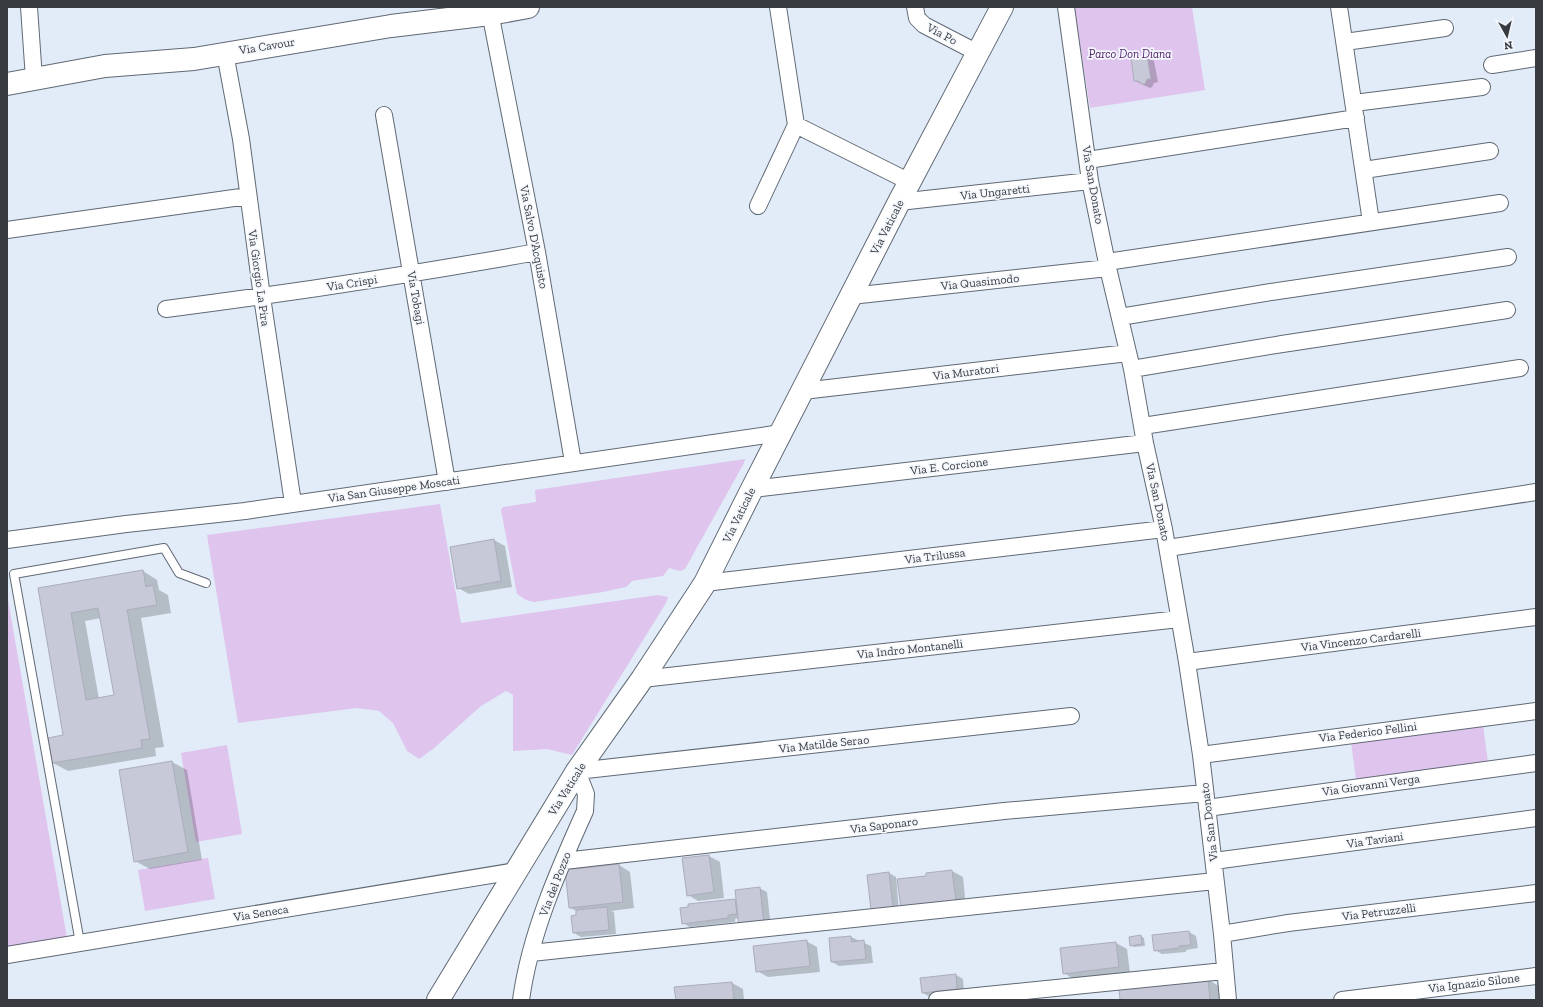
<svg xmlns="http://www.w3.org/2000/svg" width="1543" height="1007" font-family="'Zilla Slab',serif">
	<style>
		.green { fill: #dfc4ee }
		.shadow { fill: #0003; fill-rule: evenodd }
		.building { fill: #c8c9d8; stroke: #abadbb; fill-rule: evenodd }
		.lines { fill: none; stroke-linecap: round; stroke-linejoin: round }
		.lane-casing { stroke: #606974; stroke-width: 10 }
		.street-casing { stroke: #606974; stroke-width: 18 }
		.secondary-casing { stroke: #606974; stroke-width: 24 }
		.lane { stroke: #fff; stroke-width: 8 }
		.street { stroke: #fff; stroke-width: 16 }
		.secondary { stroke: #fff; stroke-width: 22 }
		.labels { text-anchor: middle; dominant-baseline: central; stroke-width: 3.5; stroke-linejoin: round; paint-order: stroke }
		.street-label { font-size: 12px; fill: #383c41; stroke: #f4f8fd }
		.park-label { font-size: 12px; font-style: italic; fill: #4f1868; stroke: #f4f8fd }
	</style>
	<rect width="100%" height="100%" fill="#e1ecf8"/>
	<path class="green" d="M1074,7h118l13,83 -115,18z
		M745,459l-1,4 -59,106 -5,2 -11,-3 -6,8 -31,5 -6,6 -23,5 -69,10 -8,-2 -9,-6 -16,-84 2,-3 33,-5 -1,-12z
		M440,504l21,119 197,-28 10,2 -2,6 -94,152 -25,-6 -34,2v-56l-7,-4 -25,15 -48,43 -14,10 -12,-8 -14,-28 -14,-12 -22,-3 -119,15 -31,-188z
		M7,594l60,344 -60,10z
		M1483,725l5,37 -132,18 -5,-38z
		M227,745l15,89 -46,8 -15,-89z
		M208,858l7,41 -70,12 -7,-41z"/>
	<path class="shadow" d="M1147,57l7,4 4,21 -4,1 -2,4 -2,1 -15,-7 -3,-22z
		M494,540l11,6 7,41 -43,7 -11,-6z
		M143,571l14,9 2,10 9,5 3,18 -30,5 23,129 -9,1 1,8 -88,15 -15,-8 -4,-24 15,-3 -25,-147zM101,618l14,78 -16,3 -14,-78z
		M172,762l15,8 15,90 -52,9 -15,-8z
		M709,856l11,6 4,36 -26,3 -10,-6z
		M619,865l11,7 4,36 -23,3 3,1 2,22 -35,3 -7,-4 3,-22 -7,-3z
		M952,871l11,6 3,31 -53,6 14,-37z
		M889,873l7,4 3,35 -20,2z
		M759,888l8,4 4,36 -32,-10 -4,1v3l-45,5 -7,-4 6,-15v-3l48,-5z
		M1189,932l7,4 2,12 -12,2v2l-24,2 -7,-4z
		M1141,936l3,2 1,8 -11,1 -3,-2z
		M851,937l20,9 2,17 -34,3 -7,-4z
		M806,941l11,6 3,25 -52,5 -11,-6z
		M1116,943l11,6 3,24 -55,7 -11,-7 -3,-24z
		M956,975l7,4 1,14 -34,4 -7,-4z
		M1207,979l15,9 1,12h-102z
		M732,983l11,6 1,11h-67z"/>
	<path class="building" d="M1147,56l4,23h-4l-2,5h-3l-4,-3h-4l-3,-23z
		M494,539l7,42 -44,8 -7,-42z
		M143,570l3,17 7,-2 4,20 -30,5 23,129 -9,1 1,8 -90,15 -4,-25 15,-3 -25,-147zM98,608l16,87 -28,5 -15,-87z
		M172,761l16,91 -54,10 -15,-92z
		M709,855l5,37 -27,4 -5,-38z
		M619,864l4,38 -54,6 -4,-38z
		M952,870l4,32 -55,6 -4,-29 29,-3v-3z
		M889,872l4,36 -22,2 -4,-35z
		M760,887l4,38 -25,2 -4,-37z
		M735,899l2,15 -9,1v3l-46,6 -2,-16 8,-1v-3z
		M607,907l2,23 -36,3 -2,-17 5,-1v-5z
		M1189,931l2,14 -12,1v2l-25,3 -2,-16z
		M1141,935l1,9 -12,2 -1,-9z
		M851,936l1,6 12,-2 2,19 -35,3 -2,-24z
		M807,940l3,26 -54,6 -3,-26z
		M1116,942l3,25 -56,7 -3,-26z
		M956,974l1,15 -35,4 -2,-15z
		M1208,978l2,22h-90l-1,-11z
		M732,982l2,18h-58l-2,-13z"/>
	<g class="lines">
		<defs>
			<path id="lane" d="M80,943l-66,-369 150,-26 15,25 27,10"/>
			<path id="street" d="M29,7l5,72
				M489,7l48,245 36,210
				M915,7l2,11 7,7 54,28
				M1066,7l24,174 18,87 24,101 13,74 19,86 23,133 14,93 21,179 6,66
				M1339,7l32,215
				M1345,42l100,-14
				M225,53l16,86 21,158 31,206
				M1492,65l44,-7
				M1354,103l128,-16
				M384,115l63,367
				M796,125l114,57
				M1088,160l268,-42
				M1364,170l126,-19
				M899,202l191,-21
				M758,206l38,-81 -18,-118
				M7,230l241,-34
				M1107,262l393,-59
				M851,296l257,-28
				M166,309c125,-16 248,-35 371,-57
				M1120,317l151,-25 237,-35
				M1132,369l150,-25 225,-34
				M803,391l325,-38
				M1143,426l377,-58
				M752,489l393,-46
				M7,540l119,-16 119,-13 536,-78
				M1168,548l368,-56
				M705,583l459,-54
				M1187,662l349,-45
				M642,679l537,-60
				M1201,755l335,-44
				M1207,808l329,-45
				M564,861l440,-50 201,-18
				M1214,861l322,-43
				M1222,934l66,-11 248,-30
				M531,953l684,-72
				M7,955l509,-84
				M521,1000c9,-66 37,-129 64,-189l1,-17 -9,-23 494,-55
				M937,1000l287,-29
				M1342,1000l194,-24"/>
			<path id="secondary" d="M7,84l98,-18 89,-7 197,-33 99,-12 38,-7
				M438,1000l139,-229 65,-92 63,-96 47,-94 147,-287 103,-195"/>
		</defs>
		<use href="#lane" class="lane-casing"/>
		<use href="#street" class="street-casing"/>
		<use href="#secondary" class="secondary-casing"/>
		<use href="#lane" class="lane"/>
		<use href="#street" class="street"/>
		<use href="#secondary" class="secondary"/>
	</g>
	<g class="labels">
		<g class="street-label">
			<text transform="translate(942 34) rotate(28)">Via Po</text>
			<text transform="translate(267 46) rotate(-9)">Via Cavour</text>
			<text transform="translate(1093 185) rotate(80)">Via San Donato</text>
			<text transform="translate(995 192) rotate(-6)">Via Ungaretti</text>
			<text transform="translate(887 227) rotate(-63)">Via Vaticale</text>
			<text transform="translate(534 237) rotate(79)">Via Salvo D'Acquisto</text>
			<text transform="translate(259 278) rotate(82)">Via Giorgio La Pira</text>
			<text transform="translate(980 282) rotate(-6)">Via Quasimodo</text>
			<text transform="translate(352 283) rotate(-9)">Via Crispi</text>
			<text transform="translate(416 298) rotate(80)">Via Tobagi</text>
			<text transform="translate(966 372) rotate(-7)">Via Muratori</text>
			<text transform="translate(949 466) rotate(-7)">Via E. Corcione</text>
			<text transform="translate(394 489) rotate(-8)">Via San Giuseppe Moscati</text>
			<text transform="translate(1158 502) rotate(78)">Via San Donato</text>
			<text transform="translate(739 515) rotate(-64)">Via Vaticale</text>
			<text transform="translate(935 556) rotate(-7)">Via Trilussa</text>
			<text transform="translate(1361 640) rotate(-7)">Via Vincenzo Cardarelli</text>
			<text transform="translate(910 649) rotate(-6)">Via Indro Montanelli</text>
			<text transform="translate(1368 732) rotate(-7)">Via Federico Fellini</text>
			<text transform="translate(824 744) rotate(-6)">Via Matilde Serao</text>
			<text transform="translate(1371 785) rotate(-8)">Via Giovanni Verga</text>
			<text transform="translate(567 789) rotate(-58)">Via Vaticale</text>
			<text transform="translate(1209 822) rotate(-97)">Via San Donato</text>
			<text transform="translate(884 825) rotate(-7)">Via Saponaro</text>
			<text transform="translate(1375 840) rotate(-8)">Via Taviani</text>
			<text transform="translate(555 884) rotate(-69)">Via del Pozzo</text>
			<text transform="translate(1379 912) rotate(-7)">Via Petruzzelli</text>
			<text transform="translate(261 913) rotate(-9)">Via Seneca</text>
			<text transform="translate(1474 983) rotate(-7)">Via Ignazio Silone</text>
		</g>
		<g class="park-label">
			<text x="1130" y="54">Parco Don Diana</text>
		</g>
	</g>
	<rect width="1543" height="1007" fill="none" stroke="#383c41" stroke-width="16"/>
	<g transform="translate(1507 36) rotate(172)" stroke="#f4f8fd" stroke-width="3" paint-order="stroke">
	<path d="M0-3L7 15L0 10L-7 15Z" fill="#383c41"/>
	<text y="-6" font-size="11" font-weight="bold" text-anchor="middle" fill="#383c41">N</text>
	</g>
</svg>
